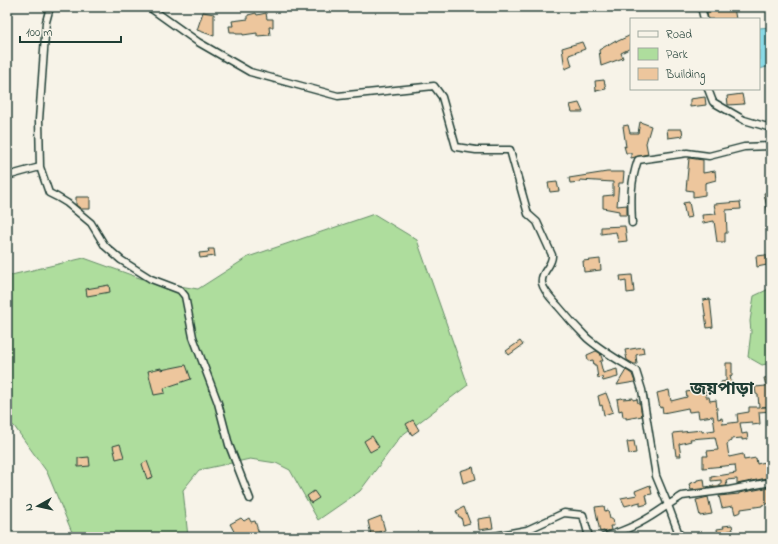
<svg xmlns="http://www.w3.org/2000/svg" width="778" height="544" font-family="'Indie Flower','Noto Sans Bengali',sans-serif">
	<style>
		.green { fill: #aedd9d; stroke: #668d68 }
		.water { fill: #89d9e5; stroke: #5f9b9e }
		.building { fill: #edc69d; stroke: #1f3d34 }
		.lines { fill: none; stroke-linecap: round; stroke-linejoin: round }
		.minor-casing { stroke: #1f3d34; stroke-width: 9 }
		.minor { stroke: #f7f3e8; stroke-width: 6 }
		.labels { text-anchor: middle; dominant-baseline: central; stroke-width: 3; stroke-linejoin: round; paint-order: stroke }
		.quarter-label { font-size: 18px; font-weight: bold; fill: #1f3d34; stroke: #f7f3e8 }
	</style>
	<rect width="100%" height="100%" fill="#f7f3e8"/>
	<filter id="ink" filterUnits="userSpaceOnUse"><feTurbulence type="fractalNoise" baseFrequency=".025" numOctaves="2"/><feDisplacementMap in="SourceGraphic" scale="8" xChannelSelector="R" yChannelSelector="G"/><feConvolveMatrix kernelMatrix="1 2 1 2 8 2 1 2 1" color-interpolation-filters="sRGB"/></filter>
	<g filter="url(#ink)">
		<path class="green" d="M374,214l43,26 51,145 -67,51 -41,55 -42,29 -28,-50 -14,-7 -26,-4 -51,11 -16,20 5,47h-114l-27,-65 -33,-46 -7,-1v-149l77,-18 64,23 50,8 50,-32z
			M771,288v75l-9,2 -14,-8 3,-25 -1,-11 4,-25z"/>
		<path class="water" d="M771,27v39l-12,3v-41z"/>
		<path class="building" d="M734,8l2,11h-28l-1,-7z
			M203,12l11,2v22l-17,-6z
			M256,13l1,2 9,-2 1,6h6v8h-4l1,8 -13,1v-3l-14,2v-1h-7l-1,-2h-5l-1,-6h4l-1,-5 16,-2v-4z
			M631,35v13l-10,5 2,5 -22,8 -2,-16 17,-10v2z
			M582,42l3,7 -16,6 3,11 -7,3 -3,-21z
			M604,80l2,9 -10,2 -1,-10z
			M742,94l2,10 -16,1 -1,-9z
			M705,97l1,8 -16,2v-8z
			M579,103l4,9h-11l-2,-7z
			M640,122l11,4 -5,17 2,11 -17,4v-5h-5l-2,-7 2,1 -3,-21 5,-1 2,8h8z
			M667,129h15l1,7 -15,2z
			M689,158l14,2v13l12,-2 1,9 -11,3v12l-12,2v-6l-7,-1z
			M607,172h17l-1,11h-4l-2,23 10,-1v10h-8v-4l-16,-3v-12l10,-1v-13l-33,-2v2l-10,1 -1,-5z
			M557,182l2,9 -9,1 -2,-9z
			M771,192v22h-3l-4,-21z
			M76,197h14v12h-9l-5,-4z
			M689,202l3,15 -6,1 -3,-15z
			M740,202l1,7 -15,1 1,23h-2v9h-8l-3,-21 -11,2 -1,-8 14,-1 -2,-10z
			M625,226l2,15 -9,1 -2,-10 -15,2v-7z
			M208,249h6l1,7 -15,2 -1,-5 10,-1z
			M766,255l1,10 -10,2 -1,-11z
			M600,259l1,11 -17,2 -1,-11z
			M632,275l2,17 -7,1 -1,-12 -5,1 -1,-6z
			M109,285l1,7 -23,4 -1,-7z
			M710,299l3,28 -6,1 -4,-28z
			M520,341l3,4 -14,10 -3,-4z
			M643,347l1,6 -8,2 1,9h-3l-7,-4 -2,-10z
			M596,351l4,2 3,8h-3l3,12 14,-4 1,8 -15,4 -1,-4 -4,1 -2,-13h-2l-1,-5 -5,1 -1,-6z
			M726,363h6v13l-2,-1 2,12 -10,2 -1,-7 5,-1z
			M186,365l5,14 -27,9 1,5 -11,2 -6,-24 13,-3v2z
			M626,370l6,4 3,8 -18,3z
			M771,377v29l-10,1h10v4l-12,1 1,12 -8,1v-3l-12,1 2,11 5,-1 1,6 -6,1v-2l-11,1v2l-4,3 2,13 14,-3 1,6 12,-2 1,6 8,-2 2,16 -30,6v-5l-11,1 1,6 -36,4 -2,-6 8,-3v-1l7,-1 1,8 16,-2v-5l-10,1v-4l25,-4 -1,-8 -32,3v-12h5l-1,-5 11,-1 -3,-13 -25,2 1,2 -12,3 2,12h-5l-3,-23 29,-3v2l13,-2 -2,-14 -14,2 -1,-7 -9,1 -1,-4 -25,5 -1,-6 -2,1 -3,-15 12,-3 2,11 16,-4 -1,-5 19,-3 1,8h3l1,4 6,-1 2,19 4,-1 1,6 15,-2 -1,-8 12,-2v-5h10l-1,-12 -2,-1 -1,-7 11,-1 -2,-8z
			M606,393l7,19 -9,3 -2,-10 -2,1 -2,-10z
			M622,398l1,1 10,-1v2l4,-1 1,4h2l2,13 -16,3v-2h-3l-1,-7 -3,1 -2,-12z
			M413,420l6,10 -7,5 -6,-11z
			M372,436l7,11 -9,5 -6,-11z
			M634,441l2,12 -7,1 -2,-12z
			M120,444l4,13 -8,2 -3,-13z
			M89,457l1,9 -12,1v-9z
			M147,461l6,16 -6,2 -5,-15z
			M473,467l3,12 -13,4 -3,-12z
			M650,485l2,9 -6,1 2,9 -8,2v-4l-15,4 -4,-8 16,-3 -2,-4z
			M771,487v16l-9,2v1l-21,3v3l-6,2 -2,-8 -11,2 -3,-12 20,-2v-1z
			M314,491l5,7 -8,5 -4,-7z
			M708,497l4,17 -12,2 -4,-16z
			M604,506l1,5 3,-1 2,9h3l1,7h-4l1,4 -7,2v-1l-4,1 -5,-25z
			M464,507l6,16 -7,2 -2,-8h-2l-3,-6z
			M381,516l4,14 -14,5 -3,-14z
			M491,517l2,11 -14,2 -1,-11z
			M241,518l3,3 5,-3 2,4 4,-1 5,16h-23l-7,-13z
			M732,525l1,5 -5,1v6h-10l-1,-8 7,-1 -1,-2z"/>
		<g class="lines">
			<defs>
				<path id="minor" d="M50,7l-4,15 -7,98 1,47 9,26 8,4 10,6 24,20 14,23 16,14 30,19 29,11 5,6 8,41 25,66 11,42 21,54
					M149,7l49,35 52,30 88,24 96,-10 8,11 14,50 20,3h34l18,64 9,8 15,33c1,11 -12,17 -10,28 2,9 10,16 16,23 9,11 19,22 29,32 15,13 33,23 49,33l6,19 14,86 12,29c-23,16 -37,24 -64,32
					M701,7l3,12
					M708,89l5,13 31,18 27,8
					M7,176l33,-9
					M632,223c-1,-23 -2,-40 6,-63l49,-7 22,3 35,-9 27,-1
					M489,537l38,-7 37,-17 19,2 6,22
					M680,537l-12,-32 14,-9 47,-6 42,-8"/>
			</defs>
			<use href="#minor" class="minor-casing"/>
			<use href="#minor" class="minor"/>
		</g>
	</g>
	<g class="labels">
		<g class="quarter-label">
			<text x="722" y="390">জয়পাড়া</text>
		</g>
	</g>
	<rect width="778" height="544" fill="none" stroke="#f7f3e8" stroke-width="24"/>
	<rect x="12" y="12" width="754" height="520" fill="none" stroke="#1f3d34" stroke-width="1.5" filter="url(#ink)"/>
	<rect x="630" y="18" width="130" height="72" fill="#f7f3e8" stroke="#a1aaa0"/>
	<rect x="638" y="31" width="20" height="6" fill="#f7f3e8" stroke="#a1aaa0"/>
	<text x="666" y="38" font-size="12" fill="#1f3d34">Road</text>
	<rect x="638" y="48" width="20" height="12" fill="#aedd9d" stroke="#a1aaa0"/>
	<text x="666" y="58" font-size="12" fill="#1f3d34">Park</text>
	<rect x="638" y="68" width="20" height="12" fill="#edc69d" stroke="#a1aaa0"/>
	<text x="666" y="78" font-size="12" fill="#1f3d34">Building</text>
	<g transform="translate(38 506) rotate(262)" stroke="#f7f3e8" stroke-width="3" paint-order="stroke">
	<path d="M0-3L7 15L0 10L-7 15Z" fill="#1f3d34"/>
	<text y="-6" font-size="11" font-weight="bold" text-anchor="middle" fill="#1f3d34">N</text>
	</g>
	<path d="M20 36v6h101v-6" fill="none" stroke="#1f3d34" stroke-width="2"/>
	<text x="26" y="36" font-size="12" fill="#1f3d34" stroke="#f7f3e8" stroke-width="3" paint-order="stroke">100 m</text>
</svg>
